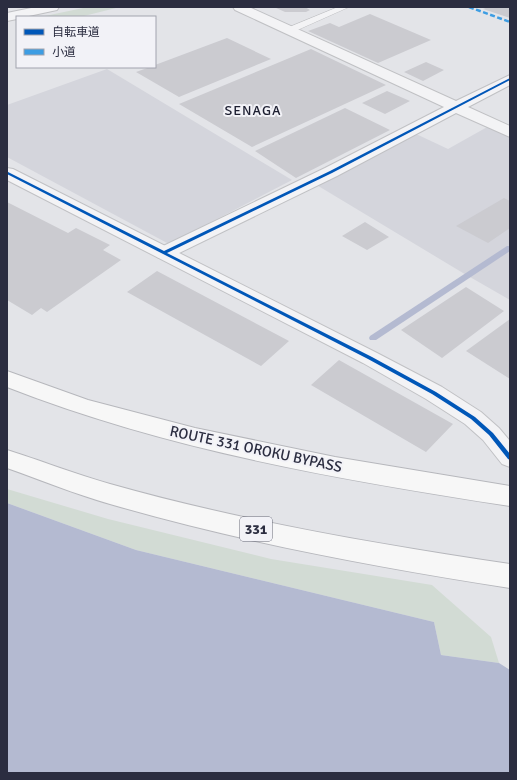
<svg xmlns="http://www.w3.org/2000/svg" width="517" height="780" font-family="Signika,'Noto Sans JP',sans-serif">
	<style>
		.built { fill: #d4d5dc }
		.green { fill: #d2dbd4 }
		.water { fill: #b4bad1 }
		.lines { fill: none; stroke-linecap: round; stroke-linejoin: round }
		.stream { fill: #b4bad1; fill-rule: evenodd }
		.building { fill: #cbcbd0 }
		.service-casing { stroke: #c0c1c4; stroke-width: 1 }
		.minor-casing { stroke: #c0c1c4; stroke-width: 2 }
		.tertiary-casing { stroke: #c0c1c4; stroke-width: 2 }
		.trunk-casing { stroke: #b6b7bc; stroke-width: 2 }
		.service { fill: #f3f3f5; fill-rule: evenodd }
		.minor { fill: #f3f3f5; fill-rule: evenodd }
		.tertiary { fill: #f3f3f5; fill-rule: evenodd }
		.trunk { fill: #f7f7f7; fill-rule: evenodd }
		.quiet { stroke: #3d9de3; stroke-width: 2.5; stroke-dasharray: 5 2.5; stroke-linecap: butt }
		.cycleway-casing { stroke: #f2f2f7; stroke-width: 3 }
		.cycleway { fill: #0057b8; fill-rule: evenodd }
		.labels { text-anchor: middle; dominant-baseline: central; stroke-width: 4; stroke-linejoin: round; paint-order: stroke }
		.far-quarter-label { font-size: 14px; letter-spacing: 1px; fill: #1d1f31; stroke: #f2f2f7 }
		.shield { fill: #f2f2f7; stroke: #676877; stroke-width: 1 }
		.shield-label { font-size: 14px; font-weight: bold; fill: #2b2d40 }
		.street-label { font-size: 15px; fill: #2b2d40; stroke: #f2f2f7 }
	</style>
	<rect width="100%" height="100%" fill="#e3e4e8"/>
	<path class="built" d="M107,69l185,111 -123,64 -162,-87v-52z
		M489,126l21,10v164l-47,-27 -148,-89 99,-51 34,16z"/>
	<path class="green" d="M88,7h32l-40,10h-40z
		M7,489l101,30 163,40 161,26 59,52 8,26 -58,-8 -7,-33 -298,-72 -129,-47z"/>
	<path class="water" d="M7,503l129,47 298,72 7,33 58,8 11,7v103h-503z"/>
	<g class="lines">
		<path class="stream" d="M507,246h3v5l-134,89h-6l-1,-2 1,-2z"/>
	</g>
	<path class="building" d="M274,7h31l5,3 -4,2h-21z
		M488,7h22v11l-27,-9z
		M370,14l61,26 -53,23 -70,-32 22,-8 9,4z
		M227,38l44,21 -92,38 -43,-25 14,-5h5v-2z
		M311,49l75,36 -134,62 -73,-43z
		M426,62l18,8 -21,11 -19,-9z
		M387,91l23,10 -25,13 -23,-11z
		M345,108l45,22 -94,48 -41,-27z
		M504,198l6,3v27l-22,15 -32,-17z
		M7,202l61,31 8,-5 34,17 -7,5 18,10 -74,52 -6,-4 -9,7 -25,-15z
		M365,222l24,15 -22,13 -25,-14z
		M157,271l132,70 -28,25 -134,-74z
		M466,287l38,24 -62,47 -41,-28z
		M510,319v60l-44,-28z
		M339,360l114,64 -27,28 -115,-67z"/>
	<g class="lines">
		<defs>
			<path id="service" d="M338,7h11l-56,25 -3,1 -4,-3 1,-2z"/>
			<path id="minor" d="M233,7h16l207,94 54,-26v10l-42,22 42,19v11l-54,-24 -119,63 -166,81 -7,2 -7,-2 -2,-4 2,-4 168,-81 119,-61 -209,-97z"/>
			<path id="tertiary" d="M36,7h23l-2,3 -33,7h-7v2l-10,2v-8z
				M7,168l6,1 364,184 65,34 39,25 18,16 11,13v26l-8,-3 -19,-24 -18,-16 -39,-25 -63,-36 -356,-183z"/>
			<path id="trunk" d="M7,371l81,29 107,28 140,29 175,29v20c-170,-26 -342,-56 -503,-119z
				M7,450c35,11 68,24 103,34 131,37 266,60 400,80v24c-135,-21 -269,-46 -400,-84 -35,-10 -69,-24 -103,-36z"/>
		</defs>
		<use href="#service" class="service-casing"/>
		<use href="#minor" class="minor-casing"/>
		<use href="#tertiary" class="tertiary-casing"/>
		<use href="#trunk" class="trunk-casing"/>
		<use href="#service" class="service"/>
		<use href="#minor" class="minor"/>
		<use href="#tertiary" class="tertiary"/>
		<use href="#trunk" class="trunk"/>
		<path class="quiet" d="M469,7l41,15"/>
		<defs>
			<path id="cycleway" d="M510,78v2l-178,93 -165,80 205,104 64,35 39,25 18,16 17,21v6l-2,-1 -19,-24 -18,-16 -39,-25 -64,-35 -361,-185v-2h1l156,79 166,-80z"/>
		</defs>
		<use href="#cycleway" class="cycleway-casing"/>
		<use href="#cycleway" class="cycleway"/>
	</g>
	<g class="labels">
		<g class="far-quarter-label">
			<text x="253" y="110">SENAGA</text>
		</g>
		<rect class="shield" x="240" y="517" width="32" height="24" rx="3"/>
		<g class="shield-label">
			<text x="256" y="529">331</text>
		</g>
		<g class="street-label">
			<text transform="translate(256 449) rotate(12)">ROUTE 331 OROKU BYPASS</text>
		</g>
	</g>
	<rect width="517" height="780" fill="none" stroke="#2b2d40" stroke-width="16"/>
	<rect x="16" y="16" width="140" height="52" fill="#f2f2f7" stroke="#a2a3ae"/>
	<rect x="24" y="29" width="20" height="6" fill="#0057b8" stroke="#a2a3ae"/>
	<text x="52" y="36" font-size="12" fill="#2b2d40">自転車道</text>
	<rect x="24" y="49" width="20" height="6" fill="#3d9de3" stroke="#a2a3ae"/>
	<text x="52" y="56" font-size="12" fill="#2b2d40">小道</text>
</svg>
